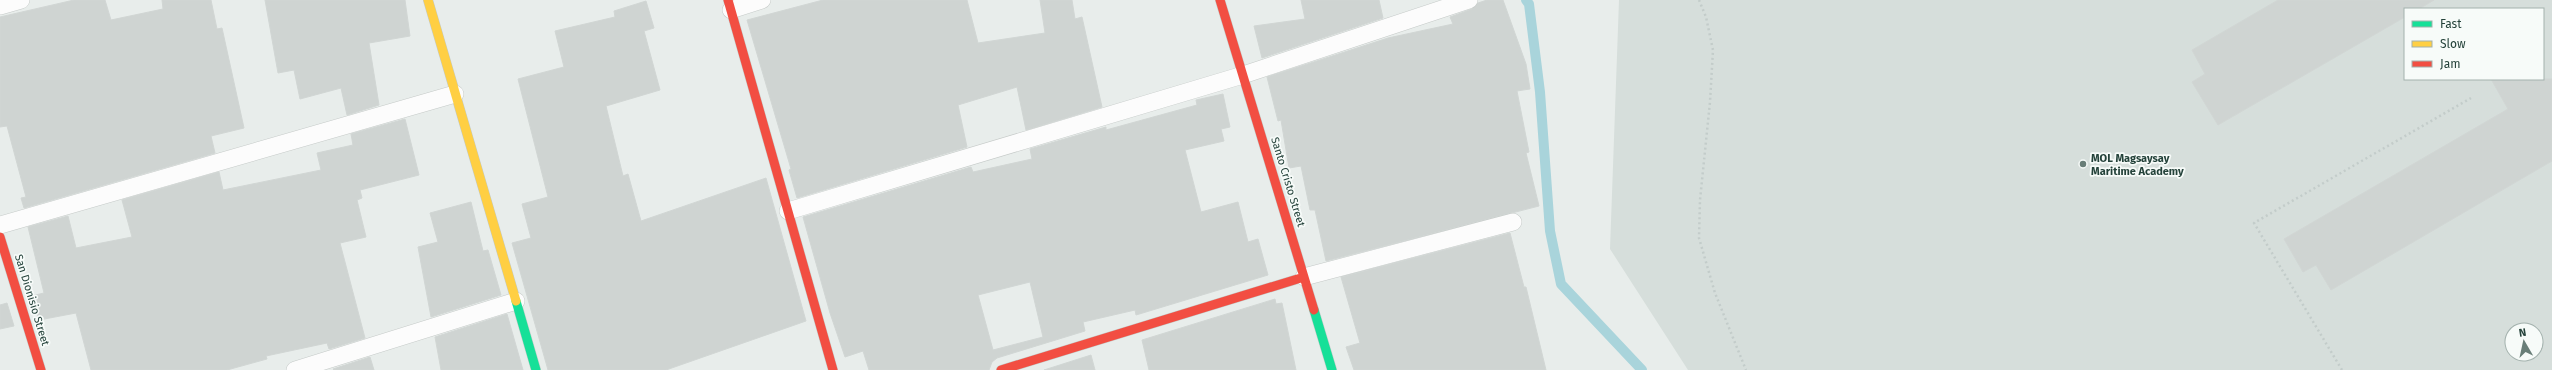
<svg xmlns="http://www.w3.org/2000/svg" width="2552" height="370" font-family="'Fira Sans',sans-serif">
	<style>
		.built { fill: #d6dedb; fill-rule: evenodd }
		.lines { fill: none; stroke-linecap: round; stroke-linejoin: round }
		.stream { stroke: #a9d4db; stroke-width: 10 }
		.building { fill: #cfd4d2; stroke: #d1d6d4; fill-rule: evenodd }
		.lane-casing { stroke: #c5cac8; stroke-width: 18 }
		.fast-casing { stroke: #c3cbc8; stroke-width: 10 }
		.slow-casing { stroke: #c3cbc8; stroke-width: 10 }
		.jam-casing { stroke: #c3cbc8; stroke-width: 10 }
		.path { stroke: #c3ccca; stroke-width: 2.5; stroke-dasharray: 2 3; stroke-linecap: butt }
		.lane { stroke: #fcfcfc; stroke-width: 17 }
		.fast { stroke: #16e098; stroke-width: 9 }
		.slow { stroke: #ffcf43; stroke-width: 9 }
		.jam { stroke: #f24e42; stroke-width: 9 }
		.poi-dot { fill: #697e78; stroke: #f7fbf9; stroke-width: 1.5 }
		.labels { text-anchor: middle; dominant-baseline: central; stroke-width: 3.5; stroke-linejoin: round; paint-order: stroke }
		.poi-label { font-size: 11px; font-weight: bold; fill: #24423a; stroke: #f7fbf9; text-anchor: start }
		.street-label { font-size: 11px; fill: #24423a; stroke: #f7fbf9 }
	</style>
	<rect width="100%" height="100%" fill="#e8edeb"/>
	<path class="built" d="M1619,0h933v370h-864l-78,-121zM2405,9h138v70h-138zM2512,330h24v24h-24z"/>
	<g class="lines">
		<path class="stream" d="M1526,0l3,4 11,88 10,139 11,53 81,86"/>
	</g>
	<path class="building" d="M74,0h31l6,20 52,-11 -1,-9h49l6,29 5,-1 22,100 -33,8 4,17 -191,55 -3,-10 5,-1 -19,-71 -7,1v-110z
		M265,0h140l5,36 -41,7 10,62 -32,10 -6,-27 -41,11 -6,-29 -16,3z
		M823,0h144l11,43 67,-10 -5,-33h32l3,19 7,-2 20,90 -76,23 -9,-43 -59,18 9,42 -170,51 -8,-28 2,-1 -44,-149z
		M1301,0h78l4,18 -121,40 -8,-32 51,-7z
		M1487,0h16l23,64 4,25 -13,2 12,61 -3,1 13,53 -213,55 -11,-51h-5l-9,-44 -12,2 -8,-48 -3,1 -11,-44 121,-39 65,-14 -3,-7 22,-8 6,-6z
		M2278,0h156l-15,9h-14v8l-187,108 -26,-43 13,-8 -13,-24z
		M646,1l8,27 -10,3 16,59 -54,16 17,70 5,-2 13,47 125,-43 40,143 -140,49h-118l-36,-127 19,-5 -9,-34 26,-7 -30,-118 46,-12 -9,-36 60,-14 -1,-6z
		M2491,79h61v82l-221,129 -15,-25 -13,7 -19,-33 224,-130z
		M1223,94l7,33 -9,2 3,12 -39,9 16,62 37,-10 10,40 10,-3 10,36 -132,40 -1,-5 -52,12 2,9 -88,27 -5,4 -3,8h-120l-6,-19 -18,6 -15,-44 -27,-96 168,-50 2,5 59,-13 -2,-10 76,-22v3l91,-25 -1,-5zM1030,282l13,55 -50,13 -15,-55z
		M405,119l14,56 -59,15 2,8 -5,2 9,37 -26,6 25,95 -36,11 -2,-6 -61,13 1,3 -40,11h-136l-15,-57 -37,7 -8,-24 13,-3 -16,-66 40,-11 8,32 56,-11 -10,-37 97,-28 4,18 98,-20 -4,-17 36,-8 -2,-11z
		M471,202l12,49 5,-1 13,45 -70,22 -13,-70 20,-5 -8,-29z
		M1510,233l14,54h2l20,83h-192l-8,-23 14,-4 -19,-66z
		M1275,299l1,5 6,-1 14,67h-147l-7,-30z
		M7,303l7,23 -14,3v-24z
		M507,314l16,56h-82l-6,-33z
		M1091,355l4,15h-51z
		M370,357l4,13h-40l-1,-1z"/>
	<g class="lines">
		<defs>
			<path id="lane" d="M0,6l21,-6
				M731,10l31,-10
				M788,211l455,-136 226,-75
				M0,225l455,-131
				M1304,277l209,-55
				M295,370l221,-69"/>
			<path id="fast" d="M516,301l20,69
				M1314,310l18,60"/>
			<path id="slow" d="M428,0l88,301"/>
			<path id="jam" d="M728,0l105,370
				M1220,0l94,310
				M0,237l41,133
				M1001,370l303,-93"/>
		</defs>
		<use href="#lane" class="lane-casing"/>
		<use href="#fast" class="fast-casing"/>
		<use href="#slow" class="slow-casing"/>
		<use href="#jam" class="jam-casing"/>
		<path class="path" d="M1699,0l7,17 7,33 -3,52 -10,98 -1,38 16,55 31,77
			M2342,370l-88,-147 217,-125"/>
		<use href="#lane" class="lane"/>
		<use href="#fast" class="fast"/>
		<use href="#slow" class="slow"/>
		<use href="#jam" class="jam"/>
	</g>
	<circle class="poi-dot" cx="2083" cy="164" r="4"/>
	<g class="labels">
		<g class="poi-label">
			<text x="2091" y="158">MOL Magsaysay<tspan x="2091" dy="13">Maritime Academy</tspan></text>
		</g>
		<g class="street-label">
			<text transform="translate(1288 182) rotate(73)">Santo Cristo Street</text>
			<text transform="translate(32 300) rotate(73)">San Dionisio Street</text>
		</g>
	</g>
	<rect x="2404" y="8" width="140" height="72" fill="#f7fbf9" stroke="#a3b1ad"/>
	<rect x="2412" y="21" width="20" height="6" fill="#16e098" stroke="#a3b1ad"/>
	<text x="2440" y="28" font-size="12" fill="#24423a">Fast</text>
	<rect x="2412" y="41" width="20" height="6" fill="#ffcf43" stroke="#a3b1ad"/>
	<text x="2440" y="48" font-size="12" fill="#24423a">Slow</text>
	<rect x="2412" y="61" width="20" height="6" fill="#f24e42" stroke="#a3b1ad"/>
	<text x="2440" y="68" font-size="12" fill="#24423a">Jam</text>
	<g transform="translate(2524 342) rotate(351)"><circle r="19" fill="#f7fbf9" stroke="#a3b1ad"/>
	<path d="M0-3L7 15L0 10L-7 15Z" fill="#697e78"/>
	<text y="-6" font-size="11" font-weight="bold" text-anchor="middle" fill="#24423a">N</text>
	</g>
</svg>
